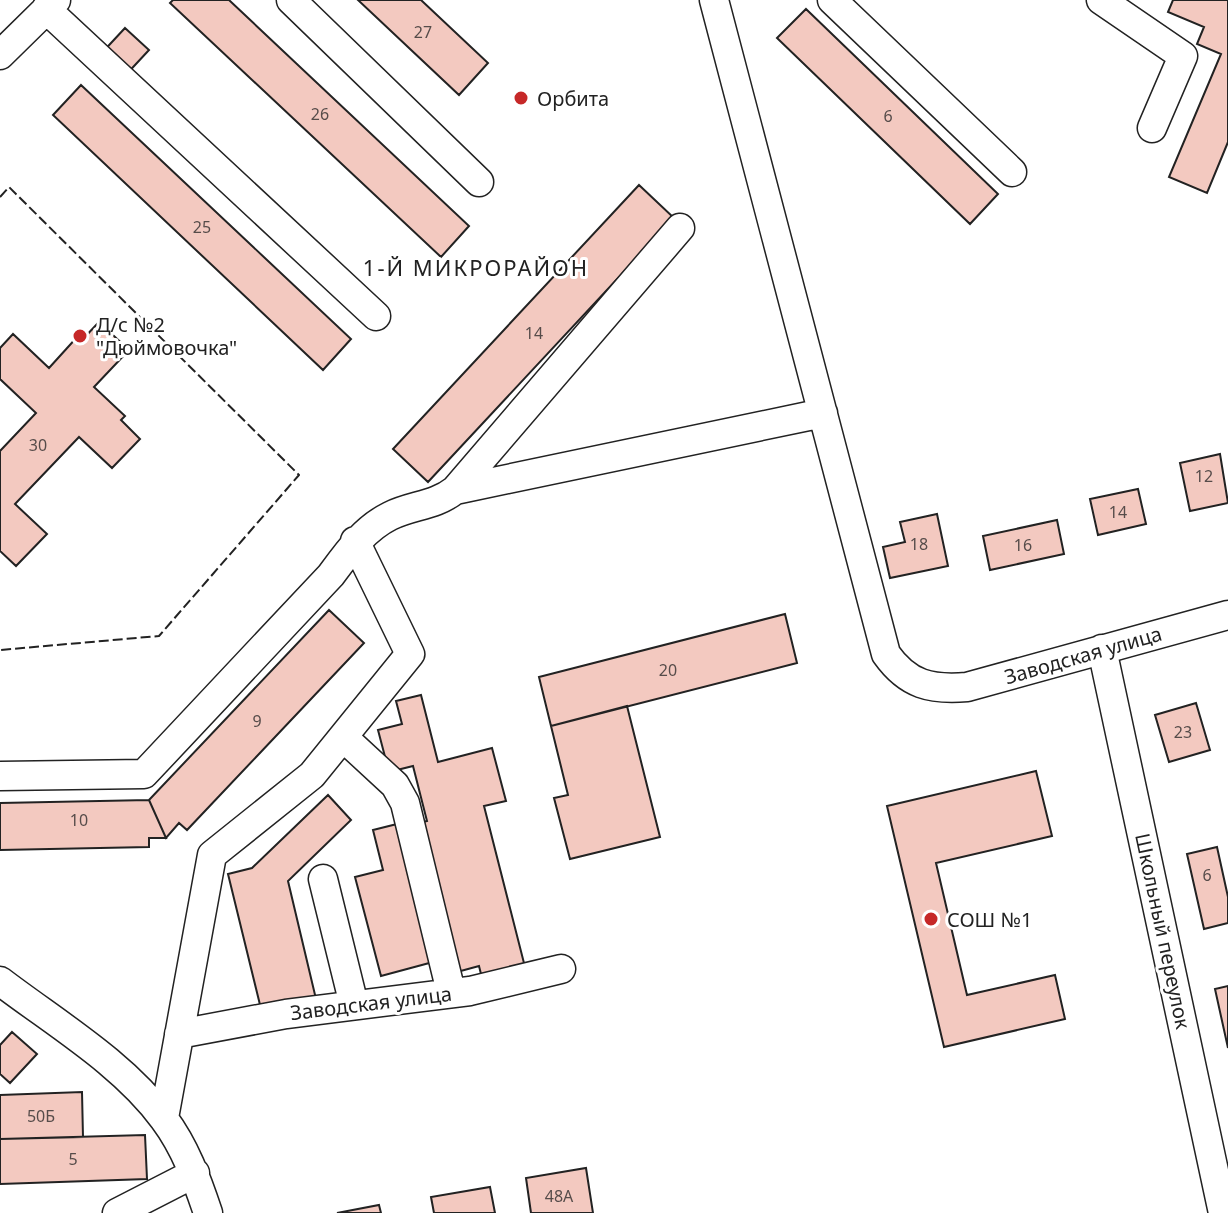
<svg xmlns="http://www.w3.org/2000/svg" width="1228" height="1213" font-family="'Noto Sans',sans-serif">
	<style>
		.building { fill: #f3c9c0; stroke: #222; stroke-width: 2 }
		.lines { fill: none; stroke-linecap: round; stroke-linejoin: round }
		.minor-casing { stroke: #222; stroke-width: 31 }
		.minor { stroke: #fff; stroke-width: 28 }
		.fence { stroke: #222; stroke-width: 2; stroke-dasharray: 10 4; stroke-linecap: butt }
		.poi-dot { fill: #c62828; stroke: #fff; stroke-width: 3 }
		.labels { text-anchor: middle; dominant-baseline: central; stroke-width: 6; stroke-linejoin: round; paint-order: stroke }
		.number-label { font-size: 16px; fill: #564c4a }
		.poi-label { font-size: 20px; fill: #222; stroke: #fff; text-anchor: start }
		.street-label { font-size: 20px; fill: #222; stroke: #fff }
		.neighbourhood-label { font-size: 22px; letter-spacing: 2px; fill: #222; stroke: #fff }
	</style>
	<rect width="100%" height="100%" fill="#fff"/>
	<path class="building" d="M173,0h56l240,226 -28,31 -271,-254z
		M358,0h63l67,63 -29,32z
		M1173,0h55v142l-21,51 -38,-16 52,-123 -24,-10 7,-17 -36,-15z
		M806,9l192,185 -28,30 -193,-186z
		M125,28l24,22 -27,29 -24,-22z
		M81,85l270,254 -28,31 -270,-255z
		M639,185l35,33 -246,264 -35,-33z
		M99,322l30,28 -35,37 31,29 -4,4 19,19 -28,29 -33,-31 -64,67 32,30 -31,32 -16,-15v-100l36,-38 -36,-34v-31l13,-14 36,34 29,-32 4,4z
		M1220,454l8,49 -38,8 -10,-48z
		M1138,489l8,35 -48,11 -8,-36z
		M937,514l11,52 -58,12 -7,-31 22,-5 -5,-20z
		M1057,520l7,34 -74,16 -7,-34z
		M329,610l35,33 -177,187 -8,-7 -13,15 -17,-38z
		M785,614l12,49 -246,63 -12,-49z
		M421,695l17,67 54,-14 14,53 -22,5 41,161 -43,11 -3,-12 -22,6 -38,-149 8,-2 -14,-55 -24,6 -11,-42 24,-6 -6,-23z
		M1196,703l14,47 -41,12 -14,-47z
		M627,706l33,131 -90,22 -16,-61 14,-3 -17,-69z
		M1036,771l16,65 -116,27 31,132 88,-20 10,44 -121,28 -57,-241z
		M328,795l23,25 -63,61 28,118 -54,14 -34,-139 24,-6z
		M149,800l17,38h-17v9l-149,3v-47z
		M397,824l36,138 -52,14 -26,-99 28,-7 -10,-40z
		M1217,847l11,50v26l-24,6 -17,-75z
		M1228,986v62l-13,-59z
		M12,1032l25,22 -27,29 -10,-9v-29z
		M82,1092l1,45 -83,2v-44z
		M145,1135l2,44 -147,5v-45z
		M586,1168l7,45h-62l-5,-35z
		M490,1187l5,26h-61l-3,-16z
		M379,1205l2,8h-44z"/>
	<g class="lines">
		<defs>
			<path id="minor" d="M291,0l188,182
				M714,0l172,654c22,31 45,36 81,33l261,-72
				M832,0l180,172
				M1101,0l82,56 -31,72
				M46,9l330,307
				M0,55l56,-55
				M455,490l368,-77
				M1102,649l121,564
				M343,737l52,48 10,18 46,189
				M0,776l144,-2 187,-199c17,-23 33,-46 59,-59 22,-11 45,-10 65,-26l225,-262
				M323,879l31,126
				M0,981c55,42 123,82 164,138 21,28 33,61 44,94
				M179,1034l107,-20 184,-23 91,-22
				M164,1118l48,-263 100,-80 98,-121 -55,-113
				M117,1213l78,-40"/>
		</defs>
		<use href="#minor" class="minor-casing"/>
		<use href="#minor" class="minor"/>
		<path class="fence" d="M0,197l9,-10 290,288 -140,161 -159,14"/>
	</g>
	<g class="poi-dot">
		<circle cx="521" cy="98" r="8"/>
		<circle cx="80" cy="336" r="8"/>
		<circle cx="931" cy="919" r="8"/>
	</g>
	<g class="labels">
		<g class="number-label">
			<text x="423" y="32">27</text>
			<text x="320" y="114">26</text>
			<text x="888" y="116">6</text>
			<text x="202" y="227">25</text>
			<text x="534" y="333">14</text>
			<text x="38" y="445">30</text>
			<text x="1204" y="476">12</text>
			<text x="1118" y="512">14</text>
			<text x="919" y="544">18</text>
			<text x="1023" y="545">16</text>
			<text x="668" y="670">20</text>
			<text x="257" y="721">9</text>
			<text x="1183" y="732">23</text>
			<text x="79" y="820">10</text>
			<text x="1207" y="875">6</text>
			<text x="41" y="1116">50Б</text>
			<text x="73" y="1159">5</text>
			<text x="559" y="1196">48А</text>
		</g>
		<g class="poi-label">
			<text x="537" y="98">Орбита</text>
			<text x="96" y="324">Д/с №2<tspan x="96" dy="23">"Дюймовочка"</tspan></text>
			<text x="947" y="919">СОШ №1</text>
		</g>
		<g class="street-label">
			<text transform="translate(1083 655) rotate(-16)">Заводская улица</text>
			<text transform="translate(1163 931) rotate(78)">Школьный переулок</text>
			<text transform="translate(371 1003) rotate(-7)">Заводская улица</text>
		</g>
		<g class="neighbourhood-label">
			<text x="476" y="267">1-Й МИКРОРАЙОН</text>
		</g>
	</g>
</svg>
